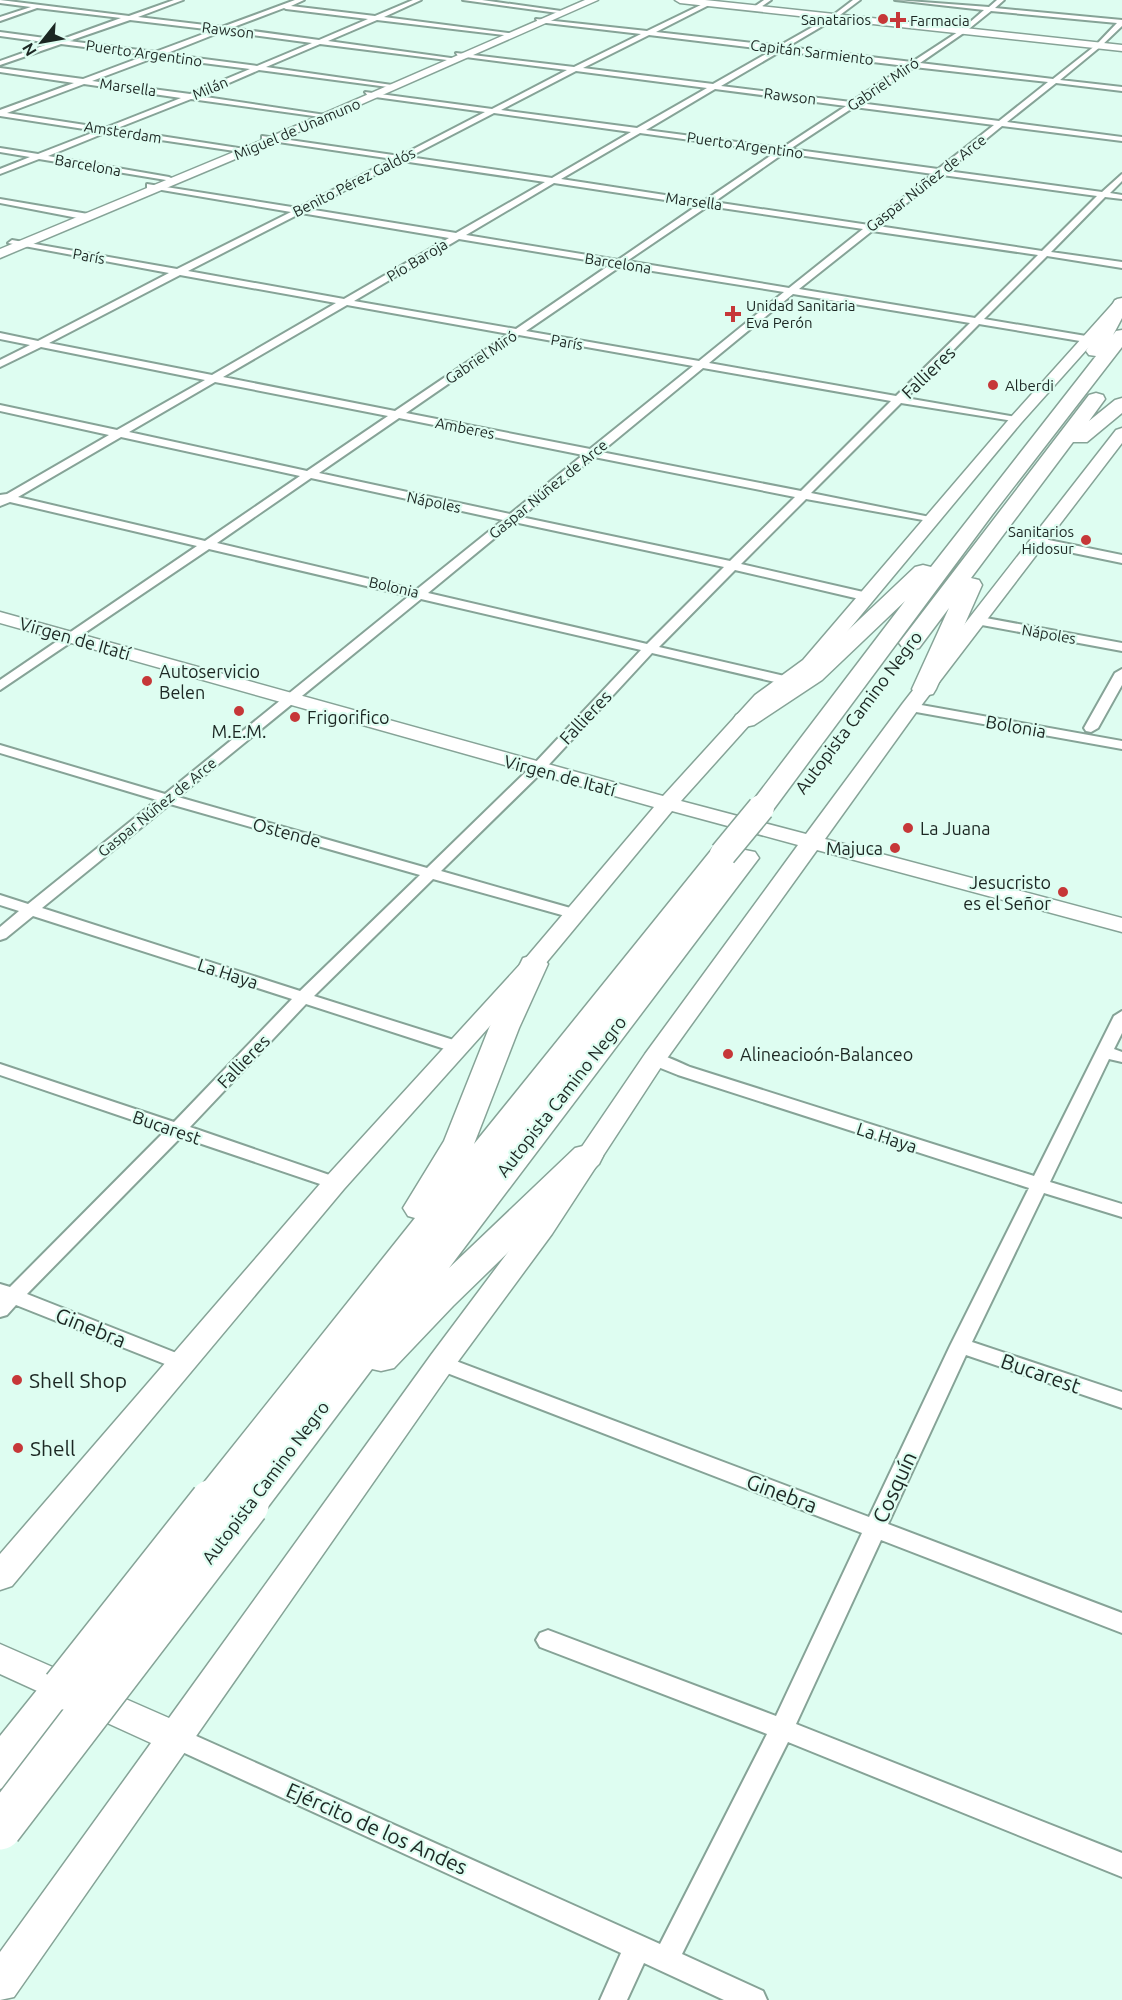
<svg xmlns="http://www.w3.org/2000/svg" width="1122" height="2000" font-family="Ubuntu,sans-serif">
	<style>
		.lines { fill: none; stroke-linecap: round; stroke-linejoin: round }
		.street-casing { stroke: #86a397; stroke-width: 4 }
		.secondary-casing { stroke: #86a397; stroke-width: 3 }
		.highway-casing { stroke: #86a397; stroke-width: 3 }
		.street { fill: #fff; fill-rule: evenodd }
		.secondary { fill: #fff; fill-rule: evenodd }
		.highway { fill: #fff; fill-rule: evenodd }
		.highway-bridge-far1-casing { stroke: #86a397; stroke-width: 29; stroke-linecap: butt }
		.highway-bridge-casing { stroke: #86a397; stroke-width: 46; stroke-linecap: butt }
		.highway-bridge-far1 { stroke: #fff; stroke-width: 26 }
		.highway-bridge { stroke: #fff; stroke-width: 43 }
		.poi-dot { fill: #c63738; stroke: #defdf1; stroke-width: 2 }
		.labels { text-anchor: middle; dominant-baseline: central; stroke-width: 4.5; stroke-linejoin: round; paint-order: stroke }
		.far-poi-label { font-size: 15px; fill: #1c2723; stroke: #defdf1; text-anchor: start }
		.far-street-label { font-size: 15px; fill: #1c2723; stroke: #defdf1 }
		.street-label { font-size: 18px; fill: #1c2723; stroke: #defdf1 }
		.poi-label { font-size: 18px; fill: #1c2723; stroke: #defdf1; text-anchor: start }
		.near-street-label { font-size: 21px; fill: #1c2723; stroke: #defdf1 }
		.near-poi-label { font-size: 21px; fill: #1c2723; stroke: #defdf1; text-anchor: start }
	</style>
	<rect width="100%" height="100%" fill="#defdf1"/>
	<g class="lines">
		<defs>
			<path id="street" d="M0,0l129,16 45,-16h9l-45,17 84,10 73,-27h9l-13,6 84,10 38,-16h8l-37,17 131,17 -3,2 -135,-16 -49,21 130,18 -3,2 -135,-17 -54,23 126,18 -4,2 -129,-17 -60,26 133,20 -4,2 -137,-19 -76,30 130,20h3v4l-141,-21 -59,24 121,21 4,2 -1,2 -133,-22 -39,15v-5l30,-12 -30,-5v-4l38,6 59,-23 -97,-15v-6l74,-27 -74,-11v-4l83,11 64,-24 -86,-11 -61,21v-4l51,-18 -51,-7v-4l60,8 61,-22 -84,-10 -37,13v-4l31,-10 -31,-4zM284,8l2,1 82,10 -49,21 -88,-12zM130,20l84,10 -59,22 -86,-11zM223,31l89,12 -55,23 -92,-12zM156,57l94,12 -60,25 -98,-13zM84,84l97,14 -76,30 -98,-15z
				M463,0h19l79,11 -3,2z
				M764,0h7l-13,9h-4v-2z
				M853,0h7l-24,18 -49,29 125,15 49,-32 23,-20 -89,-10 94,7 8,-7h7l-9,8 127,12v6l-22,21 -40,33 62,7v4l-66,-8 -49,39 115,15v4l-120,-15 -55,45 155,21 20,-18v7l-12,12 12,2v4l-17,-2 -54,55 71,10v6l-75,-12 -63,63 102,17 5,3 -5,3 -107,-18 -73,74 110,19 5,3 -1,2 -119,-19 -90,90 119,24 4,1v4l-128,-23 -65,65 131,30 2,3 -2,3 -4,1 -133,-31 -76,77 134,31 2,3 -2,3 -5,1 -136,-32 -110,119 -101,99 140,40 2,3 -2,3h-12l-136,-38 -119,117 149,47 2,4 -2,4h-12l-145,-47 -116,123 151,52 3,4 -3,4 -6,2 -6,-2 -148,-50 -154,157 162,64 3,5 -3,5 -7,2 -7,-2 -159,-63 -9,10 -7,2v-33l10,3 155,-156 -165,-56v-11l174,58 118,-123 -259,-83 -27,22 -6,2v-13l19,-16 -19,-6v-10l28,9 129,-104 -157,-47v-8l165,49 244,-198 -200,-47 -209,141v-10l197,-134 -187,-44 -10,4v-11l7,-1 102,-59 -109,-24v-6l117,25 88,-50 -164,-33 -41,20v-7l30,-15 -30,-6v-6l38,8 131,-68 -161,-30 4,-3 165,29 114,-57 -141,-24h-3v-4l151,24 95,-49 -128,-19h-3v-4l138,20 85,-44 -117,-16 -3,-4 127,17 75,-39 -109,-14 -2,-3 118,14 67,-33 -103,-12 -2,-3 111,12 62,-30 2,3 -55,28 123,14 53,-30zM991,11l126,12 -21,22 -43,34 -133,-16 45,-31zM649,35l124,15 -60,34 -130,-16zM781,51l125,15 -55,36 -130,-16zM914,67l134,15 -49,39 -140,-18zM576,71l131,17 -70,40 -136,-18zM715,89l131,17 -64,42 -136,-18zM854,107l140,18 -56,44 -148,-20zM494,113l137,19 -79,46 -143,-21zM640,133l136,19 -72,49 -143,-22zM784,153l149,21 -64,51 -155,-23zM402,161l143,21 -89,51 -148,-24zM942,175l155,21 -55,55 -164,-25zM554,183l144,22 -80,55 -152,-25zM708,206l155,23 -74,59 -162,-27zM301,213l148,25 -105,61 -156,-28zM872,231l166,24 -63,63 -176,-29zM459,239l152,25 -95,65 -162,-28zM621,266l163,26 -85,69 -173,-30zM180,275l156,28 -124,72 -163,-32zM793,294l177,29 -74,73 -187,-33zM347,305l162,29 -114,77 -172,-34zM519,335l174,31 -103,83 -184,-36zM703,368l188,33 -90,90 -200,-39zM215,382l173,34 -81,55 -178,-39zM399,418l184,37 -73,59 -191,-41zM121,437l179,39 -95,65 -187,-44zM594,457l201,40 -65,64 -209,-44zM311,478l192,42 -87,70 -199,-47zM514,522l210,45 -77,77 -219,-51zM421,599l220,51 -109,116 -105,102 -249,-71zM170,804l250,71 -120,116 -258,-83z
				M0,199l88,15 4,3 -4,3 -88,-17z
				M1039,538l83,17v8l-87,-18 -2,-3z
				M975,616l147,27v8l-151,-28 -2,-3z
				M1122,669v16l-24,43 -7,4 -5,-1 -2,-3 31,-55z
				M910,703l212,38v8l-217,-39 -2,-3 2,-3z
				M1122,1011v22l-8,16 8,3v10l-13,-3 -59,123 72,22v13l-78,-24 -72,149 150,50v16l-156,-53 -78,169 234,89v20l-241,-93 -85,184 326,129v24l-334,-135 -106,212 81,37 4,9h-43l-80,-37 -17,37h-27l21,-47 -454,-208 -3,-7 3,-7 9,-4 9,4 475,213 107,-210 -227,-87 -4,-7 4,-7 8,-3 228,86 86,-183 -428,-165 -3,-5 3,-5 7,-2 7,2 421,159 81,-171 79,-158 -351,-113 -30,-12 -3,-4 3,-4c13,-3 30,7 42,12l344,109 80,-160z"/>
			<path id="secondary" d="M585,0h13l-320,141 -278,117v-9l270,-112z
				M675,0h30l417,45v6l-442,-48z
				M1122,298v12l-101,113 -204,245 -48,35 -88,98 125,33 97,-131 213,-273 6,-2v15l-205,268 -92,128 297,79v14l-305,-82 -154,214 -111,170 -101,137 -437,626 -14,3v-48l151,-209 -151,-69v-30l169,74 262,-363 101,-135 113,-166 153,-209 -126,-34 -131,158 -197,220 -332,397 -12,4v-36l326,-377 199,-218 129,-152 -654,-184v-11l663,184 92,-101 48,-35 208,-243 106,-118z"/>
			<path id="highway" d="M1122,299v19l-9,17 3,-4 6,-1v17l-130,168 -222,299 -9,2 -9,-2 -4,-6 4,-6 153,-201 -83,79 -68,45 -9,2 -9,-2 -3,-5 3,-5 70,-45 109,-103 8,-2 8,2 165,-211 -7,-1 -3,-4 29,-51z
				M1096,393l7,2 2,4 -16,22 26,-21 7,-2v15l-35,29h-14l-102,136 8,2 3,5 -46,104 -3,5 -9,2 -9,-2 -3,-5 37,-81 -30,40 -8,2 -8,-2 -4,-5 190,-248z
				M723,846l10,2 2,4 10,-2 10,2 4,6 -310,410 126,-120 12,-3 12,3 4,8 -4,8 -146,142 -59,62 -13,3 -9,-2 -111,147 -14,5 -14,-5 -4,-8c-8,11 -20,8 -31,4l-6,-11 6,-11 217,-272 -7,-2 -5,-8 41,-67 45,-113 34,-70 10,-3 10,3 5,6 -29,64 -45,116 239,-296z
				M64,1670l15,5 6,13 -6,13 -63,82 -16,6v-53l49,-61z"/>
		</defs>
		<use href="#street" class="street-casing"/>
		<use href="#secondary" class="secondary-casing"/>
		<use href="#highway" class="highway-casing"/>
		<use href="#street" class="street"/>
		<use href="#secondary" class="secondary"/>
		<use href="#highway" class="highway"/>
		<defs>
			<path id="highway-bridge-far1" d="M723,854l38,-46"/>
			<path id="highway-bridge" d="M64,1688l148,-187
				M0,1828l247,-323"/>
		</defs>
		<use href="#highway-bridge-far1" class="highway-bridge-far1-casing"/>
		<use href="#highway-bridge" class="highway-bridge-casing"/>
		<use href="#highway-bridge-far1" class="highway-bridge-far1"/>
		<use href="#highway-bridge" class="highway-bridge"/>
	</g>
	<g class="poi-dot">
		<circle cx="883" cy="19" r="6"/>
		<path d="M895 11h6v6h6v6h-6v6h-6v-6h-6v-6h6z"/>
		<path d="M730 305h6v6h6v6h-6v6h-6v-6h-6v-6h6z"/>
		<circle cx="993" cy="385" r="6"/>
		<circle cx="1086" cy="540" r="6"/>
		<circle cx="147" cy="681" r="6"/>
		<circle cx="239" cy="711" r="6"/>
		<circle cx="295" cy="717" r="6"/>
		<circle cx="908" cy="828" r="6"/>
		<circle cx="895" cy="848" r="6"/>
		<circle cx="1063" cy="892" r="6"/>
		<circle cx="728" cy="1054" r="6"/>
		<circle cx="17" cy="1380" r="6"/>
		<circle cx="18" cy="1448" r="6"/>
	</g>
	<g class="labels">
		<g class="far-poi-label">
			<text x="871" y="19" text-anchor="end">Sanatarios</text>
			<text x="910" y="20">Farmacia</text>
			<text x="746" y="305">Unidad Sanitaria<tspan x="746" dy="17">Eva Perón</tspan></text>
			<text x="1005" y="385">Alberdi</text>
			<text x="1074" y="531" text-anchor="end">Sanitarios<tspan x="1074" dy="17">Hidosur</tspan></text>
		</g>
		<g class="far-street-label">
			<text transform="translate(228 30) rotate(7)">Rawson</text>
			<text transform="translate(812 52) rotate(7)">Capitán Sarmiento</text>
			<text transform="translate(144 53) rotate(8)">Puerto Argentino</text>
			<text transform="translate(883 84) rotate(-34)">Gabriel Miró</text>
			<text transform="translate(128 87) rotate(8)">Marsella</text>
			<text transform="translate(210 88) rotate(-23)">Milán</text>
			<text transform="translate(790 96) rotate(7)">Rawson</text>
			<text transform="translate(297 129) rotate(-23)">Miguel de Unamuno</text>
			<text transform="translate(123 132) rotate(9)">Amsterdam</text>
			<text transform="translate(745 145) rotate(8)">Puerto Argentino</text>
			<text transform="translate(88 165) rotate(10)">Barcelona</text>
			<text transform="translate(354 182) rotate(-27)">Benito Pérez Galdós</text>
			<text transform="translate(926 183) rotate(-38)">Gaspar Núñez de Arce</text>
			<text transform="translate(694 201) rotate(8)">Marsella</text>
			<text transform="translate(89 256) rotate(10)">París</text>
			<text transform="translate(417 260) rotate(-31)">Pío Baroja</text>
			<text transform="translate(618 263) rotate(9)">Barcelona</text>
			<text transform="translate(567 342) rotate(10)">París</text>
			<text transform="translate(481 357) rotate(-34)">Gabriel Miró</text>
			<text transform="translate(465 428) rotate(11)">Amberes</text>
			<text transform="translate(548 489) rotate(-39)">Gaspar Núñez de Arce</text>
			<text transform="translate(434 502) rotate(12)">Nápoles</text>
			<text transform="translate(394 587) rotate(13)">Bolonia</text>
			<text transform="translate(1049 634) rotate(10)">Nápoles</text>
			<text transform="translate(157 807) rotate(-39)">Gaspar Núñez de Arce</text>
		</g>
		<g class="street-label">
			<text transform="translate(928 372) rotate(-44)">Fallieres</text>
			<text transform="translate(75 638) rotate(16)">Virgen de Itatí</text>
			<text transform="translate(858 712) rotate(-53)">Autopista Camino Negro</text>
			<text transform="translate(585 717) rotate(-47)">Fallieres</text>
			<text transform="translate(1016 726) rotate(10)">Bolonia</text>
			<text transform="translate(560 775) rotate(15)">Virgen de Itatí</text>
			<text transform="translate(287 832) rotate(15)">Ostende</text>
			<text transform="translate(228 973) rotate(18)">La Haya</text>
			<text transform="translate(243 1061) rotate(-46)">Fallieres</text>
			<text transform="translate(561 1096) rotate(-52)">Autopista Camino Negro</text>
			<text transform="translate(167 1127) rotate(19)">Bucarest</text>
			<text transform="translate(887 1137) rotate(18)">La Haya</text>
			<text transform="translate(265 1482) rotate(-53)">Autopista Camino Negro</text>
		</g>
		<g class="poi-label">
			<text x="159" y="671">Autoservicio<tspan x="159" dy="21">Belen</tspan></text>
			<text x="307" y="717">Frigorifico</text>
			<text x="239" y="731" text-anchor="middle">M.E.M.</text>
			<text x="920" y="828">La Juana</text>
			<text x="883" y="848" text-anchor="end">Majuca</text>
			<text x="1051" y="882" text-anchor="end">Jesucristo<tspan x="1051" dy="21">es el Señor</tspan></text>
			<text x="740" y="1054">Alineacioón-Balanceo</text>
		</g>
		<g class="near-street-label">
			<text transform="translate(91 1327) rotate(22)">Ginebra</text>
			<text transform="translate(1041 1373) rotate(19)">Bucarest</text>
			<text transform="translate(894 1487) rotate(-65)">Cosquín</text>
			<text transform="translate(782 1493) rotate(21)">Ginebra</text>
			<text transform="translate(377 1828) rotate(24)">Ejército de los Andes</text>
		</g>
		<g class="near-poi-label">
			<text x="29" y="1380">Shell Shop</text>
			<text x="30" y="1448">Shell</text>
		</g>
	</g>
	<g transform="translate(42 42) rotate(239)" stroke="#defdf1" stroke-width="4.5" paint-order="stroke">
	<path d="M0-4.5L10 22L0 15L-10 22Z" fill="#1c2723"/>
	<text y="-9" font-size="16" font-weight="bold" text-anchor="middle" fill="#1c2723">N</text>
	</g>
</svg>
